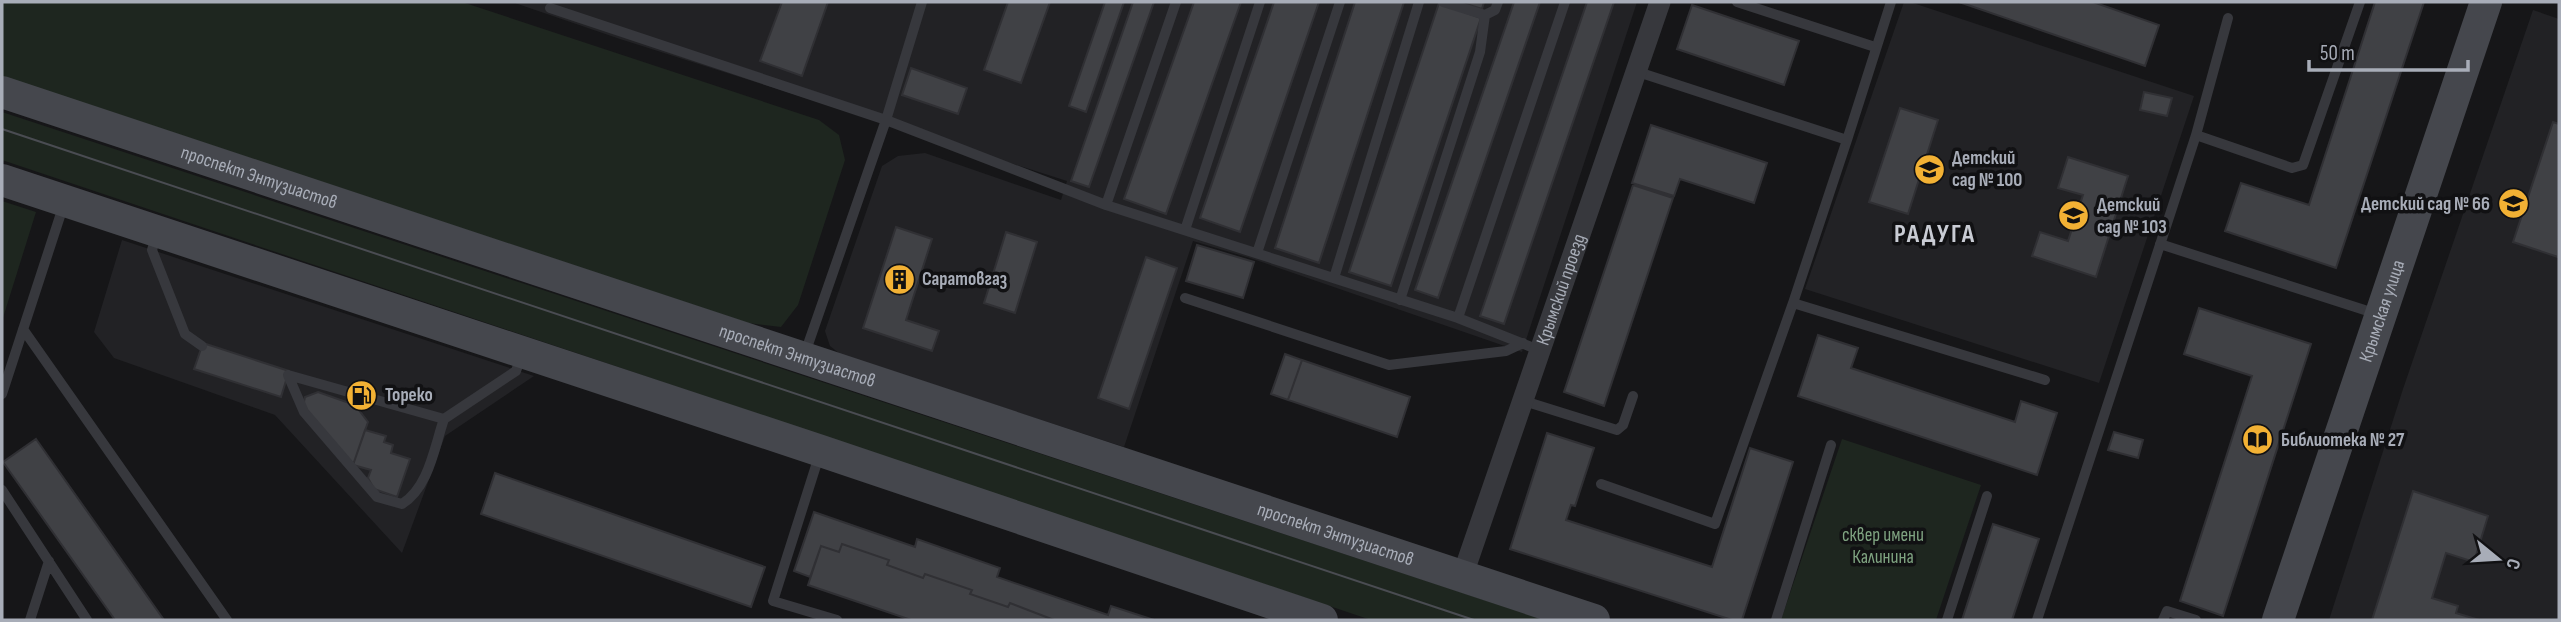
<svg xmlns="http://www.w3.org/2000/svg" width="2561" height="622" font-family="'Sofia Sans Condensed',sans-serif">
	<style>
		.built { fill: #222225 }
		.green { fill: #1e261f }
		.building { fill: #404145; stroke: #303034; stroke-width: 2 }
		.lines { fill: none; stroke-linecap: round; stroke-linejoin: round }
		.lane { stroke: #37383d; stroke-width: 10 }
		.street { stroke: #37383d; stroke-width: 21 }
		.secondary { stroke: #45474d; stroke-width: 32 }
		.tram { stroke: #4a4c52; stroke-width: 2 }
		.labels { text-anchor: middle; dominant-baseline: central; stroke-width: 7; stroke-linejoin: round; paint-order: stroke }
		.poi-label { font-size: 19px; font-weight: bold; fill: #a8adb8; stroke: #111113; text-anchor: start }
		.street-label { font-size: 19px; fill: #a8adb8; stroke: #111113 }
		.park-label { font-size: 19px; fill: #7fa381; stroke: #111113 }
		.district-label { font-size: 26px; font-weight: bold; letter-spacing: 2px; fill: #c9ccd4; stroke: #111113 }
	</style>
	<rect width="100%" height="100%" fill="#161618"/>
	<path class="built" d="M512,2h1125l-115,350 -272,-94 -57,-17 -69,206 -284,-93 -10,-8 -5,-15 57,-165 16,-10 27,-3 136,47 6,-19 -447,-142z
		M1904,2h6l284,94 -95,287 -294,-94z
		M2533,10l26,9v601h-230l74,-231z
		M122,240l412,136 -89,60 -43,117 -127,-138 -161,-57 -20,-26z"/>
	<path class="green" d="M2,2h460l357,118 20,15 6,25 -47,145 -17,22 -33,-4 -746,-247z
		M2,112l1543,508h-174l-1369,-460z
		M2,201l34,11 -34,109z
		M1842,439l139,46 -45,135h-155z"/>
	<path class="building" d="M782,2h46l-26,74 -42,-15z
		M1008,2h42l-29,81 -37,-13z
		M1105,2h19l-38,110 -17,-6z
		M1133,2h21l-65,185 -18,-6z
		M1194,2h47l-75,212 -42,-15z
		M1274,2h45l-79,230 -40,-14z
		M1355,2h49l-85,261 -44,-15z
		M1460,2h24l-2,7z
		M1514,2h26l-102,296 -23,-8z
		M1587,2h27l-110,322 -24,-8z
		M1959,2h134l66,23 -14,41z
		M2375,2h49l-88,266 -111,-37 16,-48 68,22z
		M1439,3l42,15 -90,268 -42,-14z
		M1692,5l107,36 -15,44 -107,-36z
		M911,68l56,20 -9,26 -56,-19z
		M2144,92l28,6 -5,18 -27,-6z
		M1900,108l38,12 -30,94 -39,-12z
		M2553,122l6,2 -1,133 -45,-15z
		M1651,125l116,38 -13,40 -74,-24 -6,17 -42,-13z
		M2068,157l60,19 -32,101 -64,-21 8,-24 28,9 15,-46 -25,-7z
		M1633,185l40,13 -69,208 -40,-14z
		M896,227l36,12 -26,81 33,11 -7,20 -69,-23z
		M1006,232l31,10 -22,71 -31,-10z
		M1197,245l57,17 -11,36 -57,-17z
		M1146,257l31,11 -48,141 -31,-11z
		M2199,308l112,36 -88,272 -43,-15 72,-225 -68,-22z
		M1818,335l40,13 -7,20 164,54 6,-21 36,12 -20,62 -239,-79z
		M203,343l86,28 -8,26 -87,-28z
		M1285,354l17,6 -14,40 -17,-6z
		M1302,360l108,37 -13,40 -109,-37z
		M318,392l37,13 13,17 -15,43 -50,-59 2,-9z
		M365,430l21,6 -2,6 9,3 -2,8 19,6 -13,38 -23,-8 -6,-11 3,-8 -18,-5z
		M2114,432l29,8 -5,18 -30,-8z
		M1547,433l47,15 -19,58 -4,-1 -5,15 146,47 38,-119 43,14 -51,158h-10l-222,-71z
		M36,439l128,181h-49l-112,-158z
		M495,473l270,94 -14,40 -270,-93z
		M2413,491l75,25 -14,46 -28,-9 -14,45 26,8 -2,7 23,7h-107z
		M814,512l101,35 2,-8 83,29 -3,9 111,38 3,-9 43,14h-100l-44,-17 -2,4 -38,-13 2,-4 -47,-16 -2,4 -36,-13 2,-5 -47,-16 -3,8 -18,-6 -11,31 -16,-6z
		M1993,524l46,15 -27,81h-50z
		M842,544l47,16 -2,5 36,13 2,-4 47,16 -2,4 38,13 2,-4 44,17h-143l-103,-35 13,-39 18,6z"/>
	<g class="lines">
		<path class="lane" d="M1443,2l42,13 10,-5 3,-8
			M1737,2l138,45
			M550,8l336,112 36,-118
			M1635,71l212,69 -54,163 252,77
			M2196,135l96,33 11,-3 57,-163
			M1847,140l44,-138
			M1106,205l352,113 81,32
			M1185,230l75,-228
			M157,234l-5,16 33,84 17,12
			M2160,244l217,70
			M1257,253l83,-251
			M1334,278l85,-276
			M1185,298l204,67 117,-14 17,-8
			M1400,300l80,-248 5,-37
			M1458,318l107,-316
			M23,329l204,291
			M804,356l82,-236 220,85 70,-203
			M288,375l16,37 73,85 25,7c27,-17 32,-56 42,-85
			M288,375l156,44 72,-48 6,-17
			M2,394l62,-190
			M1521,400l96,30 6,-5 10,-29
			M820,453l-47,148 64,19
			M1601,484l114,40 78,-221
			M2,490l85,130
			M30,620l19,-59
			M1776,620l55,-175
			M1947,620l40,-124
			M2037,620l159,-485 32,-117
			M2163,620l4,-9 29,9"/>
		<path class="street" id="s1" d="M1462,577l198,-575"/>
		<g class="secondary">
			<path id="s2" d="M2,92l1592,528"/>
			<path d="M2,180l819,271 501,169"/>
			<path id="s3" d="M2278,620l208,-618"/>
		</g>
		<path class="tram" d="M2,129l1472,491"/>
	</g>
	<defs>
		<symbol id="school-disc" viewBox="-11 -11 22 22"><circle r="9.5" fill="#f2b134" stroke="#111113"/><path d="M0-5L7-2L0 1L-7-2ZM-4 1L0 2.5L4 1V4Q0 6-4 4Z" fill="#111"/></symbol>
		<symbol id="building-disc" viewBox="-11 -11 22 22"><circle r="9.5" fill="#f2b134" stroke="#111113"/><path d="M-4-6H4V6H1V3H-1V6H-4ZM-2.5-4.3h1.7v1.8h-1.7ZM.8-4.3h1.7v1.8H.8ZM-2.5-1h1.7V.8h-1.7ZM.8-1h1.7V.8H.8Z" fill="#111"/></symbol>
		<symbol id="fuel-disc" viewBox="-11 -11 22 22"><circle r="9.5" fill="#f2b134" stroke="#111113"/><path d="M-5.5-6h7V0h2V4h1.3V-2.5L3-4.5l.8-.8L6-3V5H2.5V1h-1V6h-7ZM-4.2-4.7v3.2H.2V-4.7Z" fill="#111"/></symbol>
		<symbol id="library-disc" viewBox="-11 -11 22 22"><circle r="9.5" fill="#f2b134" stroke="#111113"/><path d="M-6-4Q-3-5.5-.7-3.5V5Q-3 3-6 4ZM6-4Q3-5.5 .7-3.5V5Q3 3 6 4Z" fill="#111"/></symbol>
	</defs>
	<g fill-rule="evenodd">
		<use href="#school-disc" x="1912" y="152" width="35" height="35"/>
		<use href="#school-disc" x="2496" y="186" width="35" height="35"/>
		<use href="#school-disc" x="2056" y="198" width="35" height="35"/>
		<use href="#building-disc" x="882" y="262" width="35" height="35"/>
		<use href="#fuel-disc" x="344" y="378" width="35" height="35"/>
		<use href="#library-disc" x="2240" y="422" width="35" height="35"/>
	</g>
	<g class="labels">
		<g class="poi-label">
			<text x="1952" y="158">Детский<tspan x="1952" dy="22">сад № 100</tspan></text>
			<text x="2490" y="204" text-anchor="end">Детский сад № 66</text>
			<text x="2097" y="205">Детский<tspan x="2097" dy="22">сад № 103</tspan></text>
			<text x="922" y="279">Саратовгаз</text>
			<text x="385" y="395">Тореко</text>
			<text x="2281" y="440">Библиотека № 27</text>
		</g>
		<g class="street-label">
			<text stroke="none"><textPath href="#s2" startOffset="271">проспект Энтузиастов</textPath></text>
			<text stroke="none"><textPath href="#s1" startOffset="304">Крымский проезд</textPath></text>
			<text stroke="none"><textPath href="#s3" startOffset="326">Крымская улица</textPath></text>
			<text stroke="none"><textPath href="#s2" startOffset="838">проспект Энтузиастов</textPath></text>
			<text stroke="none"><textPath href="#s2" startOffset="1405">проспект Энтузиастов</textPath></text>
		</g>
		<g class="park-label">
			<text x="1883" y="535">сквер имени<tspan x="1883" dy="22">Калинина</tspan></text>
		</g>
		<g class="district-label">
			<text x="1935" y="234">РАДУГА</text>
		</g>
	</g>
	<rect width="2561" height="622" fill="none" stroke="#a8adb8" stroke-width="7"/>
	<g transform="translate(2498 559) rotate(108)" stroke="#111113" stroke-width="5" paint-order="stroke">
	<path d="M0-5L12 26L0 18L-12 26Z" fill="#a8adb8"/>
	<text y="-10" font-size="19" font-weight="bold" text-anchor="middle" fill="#a8adb8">С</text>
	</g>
	<path d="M2309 60v10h159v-10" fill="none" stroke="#a8adb8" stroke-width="3.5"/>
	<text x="2320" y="60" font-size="21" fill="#a8adb8" stroke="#111113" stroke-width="5" paint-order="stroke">50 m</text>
</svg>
